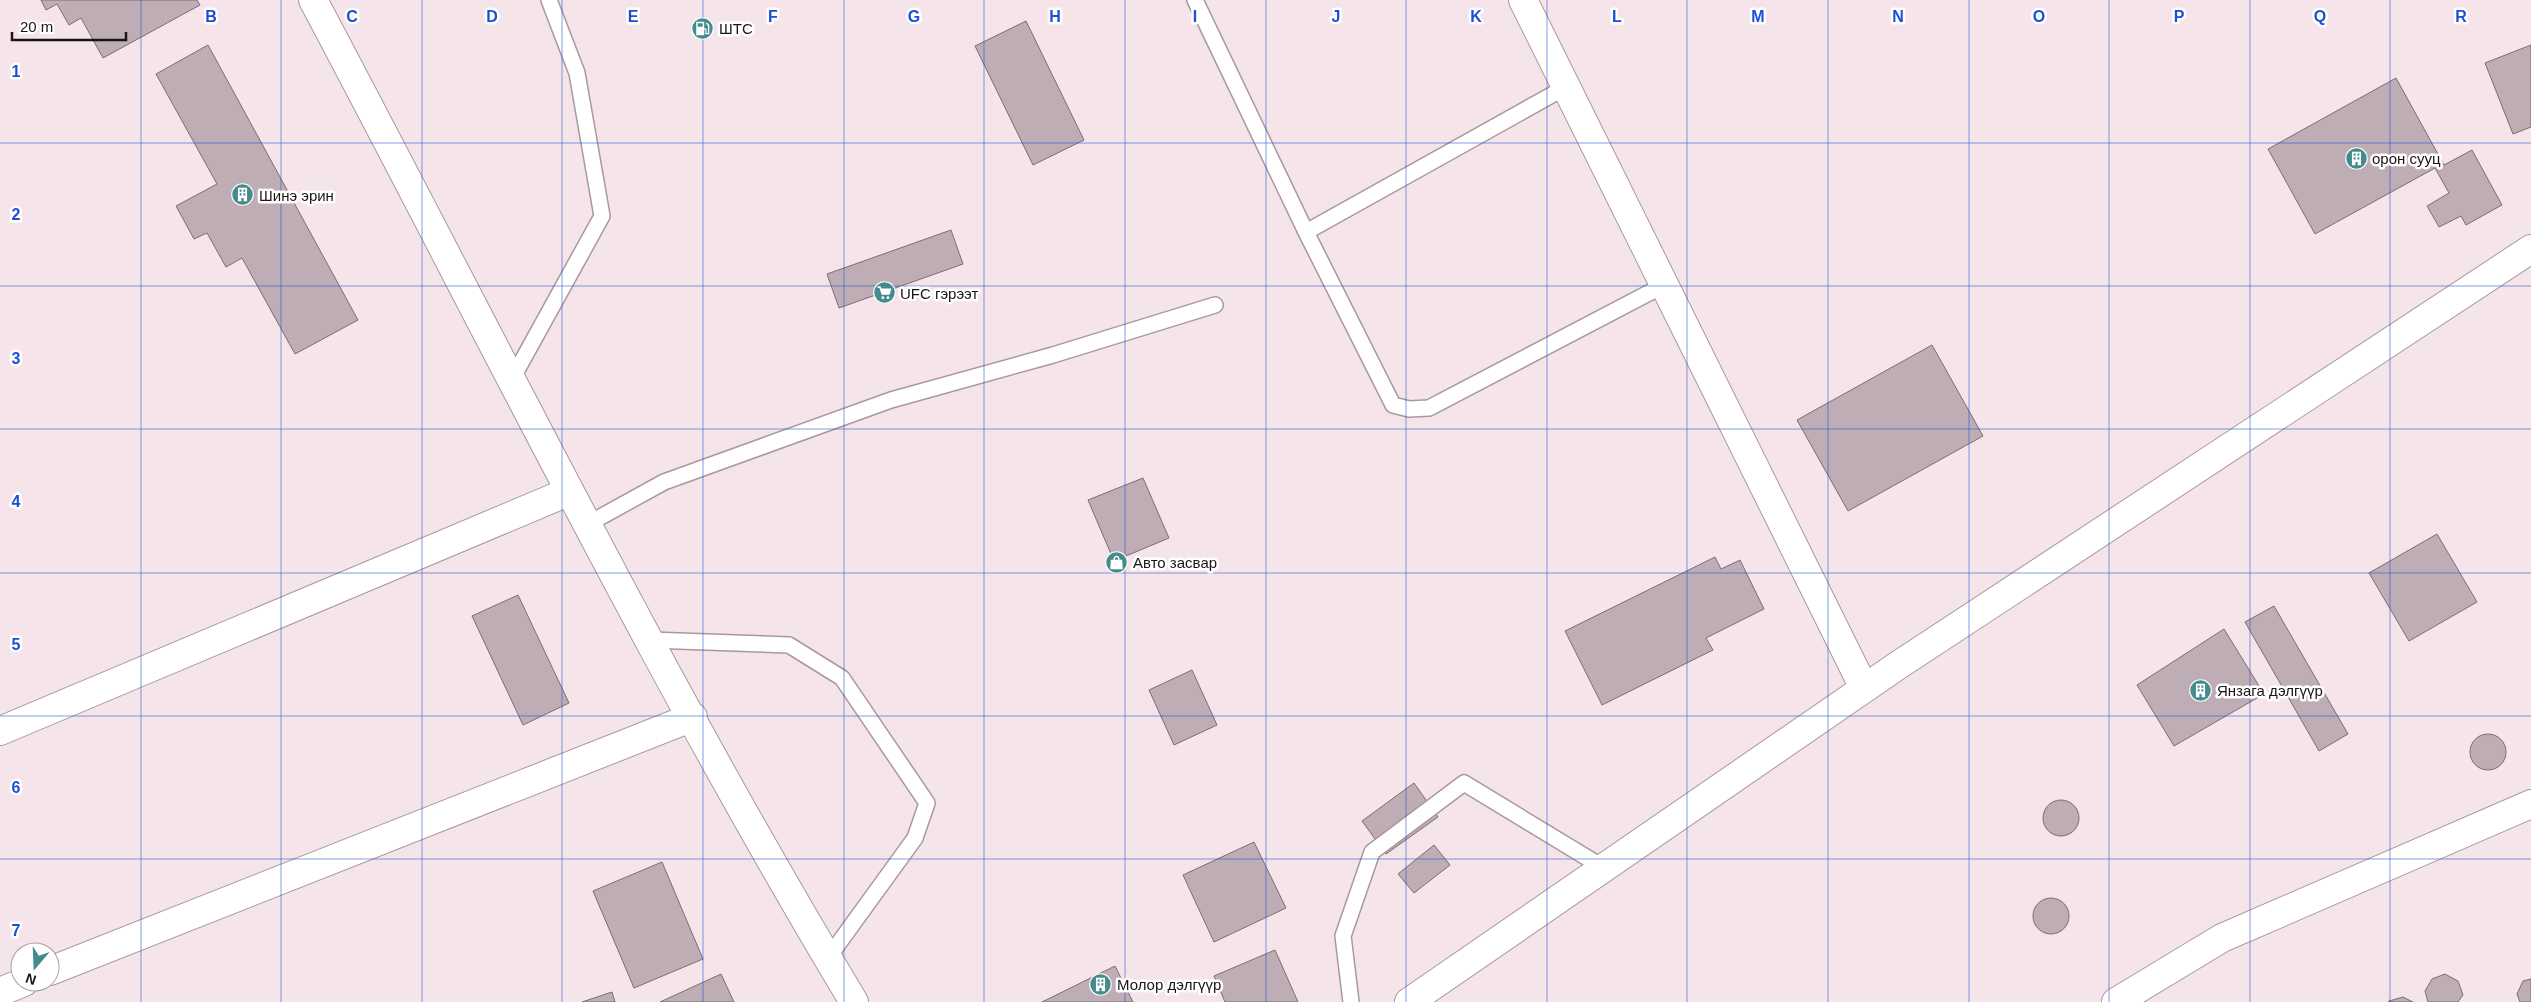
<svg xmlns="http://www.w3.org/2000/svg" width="2531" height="1002" font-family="Arial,sans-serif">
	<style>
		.building { fill: #bfadb5; stroke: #7c6c73 }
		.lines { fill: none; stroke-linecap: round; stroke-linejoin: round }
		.lane-casing { stroke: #a9989f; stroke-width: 18 }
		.street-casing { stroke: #a9989f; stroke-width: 30 }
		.secondary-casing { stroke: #a9989f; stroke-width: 30 }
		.lane { stroke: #fff; stroke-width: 15 }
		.street { stroke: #fff; stroke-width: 28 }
		.secondary { stroke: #fff; stroke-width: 28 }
		.grid { fill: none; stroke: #1d4ed8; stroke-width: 1; stroke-opacity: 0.55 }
		.labels { text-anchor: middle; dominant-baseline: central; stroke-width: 5; stroke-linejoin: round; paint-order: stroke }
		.poi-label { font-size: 15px; fill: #1a1417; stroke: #fff; text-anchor: start }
		.grid-label { font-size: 16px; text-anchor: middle; font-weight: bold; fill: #1d4ed8; stroke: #fff; stroke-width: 5; stroke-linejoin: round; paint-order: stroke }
	</style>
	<rect width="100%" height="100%" fill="#f6e4eb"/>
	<path class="building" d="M41,0h156l3,5 -97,53 -22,-40 -12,7 -12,-21 -11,6z
		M1026,21l58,119 -51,25 -58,-119z
		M208,45l150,275 -63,34 -53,-96 -16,9 -19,-34 -13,6 -18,-33 41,-22 -61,-110z
		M2531,45v82l-18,7 -28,-71z
		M2396,78l48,87 28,-15 30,55 -36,20 -5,-9 -22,11 -12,-21 22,-13 -14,-25 -120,66 -47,-85z
		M951,230l12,34 -124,44 -12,-34z
		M1932,345l51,91 -135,75 -51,-91z
		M1143,478l26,60 -55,23 -26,-61z
		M2437,534l40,68 -68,39 -40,-68z
		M1715,557l6,12 19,-9 24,49 -58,29 7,12 -111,55 -37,-74z
		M518,595l51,108 -46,22 -51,-109z
		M2274,606l74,128 -29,17 -74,-129z
		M2224,629l40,65 -90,52 -37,-61z
		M1192,670l25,55 -43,20 -25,-55z
		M2470 752a18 18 0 1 1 36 0a18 18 0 1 1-36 0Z
		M1414,783l24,34 -52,37 -24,-33z
		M2043 818a18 18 0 1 1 36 0a18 18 0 1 1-36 0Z
		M1254,842l32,66 -72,34 -31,-67z
		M1434,845l16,20 -36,28 -16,-19z
		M662,862l41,97 -69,29 -41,-97z
		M2033 916a18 18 0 1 1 36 0a18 18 0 1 1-36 0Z
		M1275,950l23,52h-73l-11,-26z
		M1115,966l18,36h-91z
		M721,974l13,28h-74z
		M2445,974l13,7 5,14 -5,7h-30l-3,-11 7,-12z
		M2531,979v23h-11l-3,-8 6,-13z
		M612,992l3,10h-33z
		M2403,997l10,5h-25l1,-1z"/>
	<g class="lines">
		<defs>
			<path id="lane" d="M1195,0l111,232 87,173 16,4 20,-1 235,-123
				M1306,232l260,-145
				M511,381l91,-165 -25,-143 -28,-73
				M586,525l78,-43 227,-82 162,-45 162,-50
				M650,640l139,5 53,33 85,125 -12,35 -87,120
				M1351,1002l-8,-66 29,-84 92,-69 140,85"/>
			<path id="street" d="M1523,0l341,688
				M0,731l568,-239
				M50,971l643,-254
				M0,992l24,-10
				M2116,1002l106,-64 309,-134"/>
			<path id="secondary" d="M313,0c178,335 345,677 541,1002
				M1409,1002l488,-336 634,-417"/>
		</defs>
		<use href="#lane" class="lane-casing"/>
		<use href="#street" class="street-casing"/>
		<use href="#secondary" class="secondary-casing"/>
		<use href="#lane" class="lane"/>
		<use href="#street" class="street"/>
		<use href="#secondary" class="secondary"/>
	</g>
	<path class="grid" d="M141,0v1002M281,0v1002M422,0v1002M562,0v1002M703,0v1002M844,0v1002M984,0v1002M1125,0v1002M1266,0v1002M1406,0v1002M1547,0v1002M1687,0v1002M1828,0v1002M1969,0v1002M2109,0v1002M2250,0v1002M2390,0v1002M0,143h2531M0,286h2531M0,429h2531M0,573h2531M0,716h2531M0,859h2531"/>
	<defs>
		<symbol id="fuel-disc" viewBox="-11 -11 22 22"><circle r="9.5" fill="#448c8b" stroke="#fff"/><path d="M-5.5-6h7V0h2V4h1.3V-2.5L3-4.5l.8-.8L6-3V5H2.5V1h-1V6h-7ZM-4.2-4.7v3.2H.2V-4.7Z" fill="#fff"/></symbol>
		<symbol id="building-disc" viewBox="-11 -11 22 22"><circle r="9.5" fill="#448c8b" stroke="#fff"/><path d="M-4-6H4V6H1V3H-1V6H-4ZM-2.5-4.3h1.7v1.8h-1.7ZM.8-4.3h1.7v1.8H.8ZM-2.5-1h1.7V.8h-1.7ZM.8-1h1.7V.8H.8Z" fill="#fff"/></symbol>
		<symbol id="supermarket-disc" viewBox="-11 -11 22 22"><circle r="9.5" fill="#448c8b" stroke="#fff"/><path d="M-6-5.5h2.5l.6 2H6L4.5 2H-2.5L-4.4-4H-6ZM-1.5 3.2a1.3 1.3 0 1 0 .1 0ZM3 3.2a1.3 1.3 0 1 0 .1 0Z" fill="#fff"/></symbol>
		<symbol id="shop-disc" viewBox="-11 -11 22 22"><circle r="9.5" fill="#448c8b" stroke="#fff"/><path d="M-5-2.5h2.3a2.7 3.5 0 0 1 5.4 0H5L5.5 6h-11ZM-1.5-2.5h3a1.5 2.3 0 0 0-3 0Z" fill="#fff"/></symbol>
	</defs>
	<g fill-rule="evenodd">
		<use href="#fuel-disc" x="690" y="16" width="25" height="25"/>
		<use href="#building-disc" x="2344" y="146" width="25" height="25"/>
		<use href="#building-disc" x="230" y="182" width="25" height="25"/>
		<use href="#supermarket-disc" x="872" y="280" width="25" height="25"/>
		<use href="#shop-disc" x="1104" y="550" width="25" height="25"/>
		<use href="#building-disc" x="2188" y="678" width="25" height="25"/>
		<use href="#building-disc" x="1088" y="972" width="25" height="25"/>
	</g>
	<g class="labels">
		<g class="poi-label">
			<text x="719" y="28">ШТС</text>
			<text x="2372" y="158">орон сууц</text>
			<text x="259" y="195">Шинэ эрин</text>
			<text x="900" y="293">UFC гэрээт</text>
			<text x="1133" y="562">Авто засвар</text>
			<text x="2217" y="690">Янзага дэлгүүр</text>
			<text x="1117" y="984">Молор дэлгүүр</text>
		</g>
	</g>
	<g class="grid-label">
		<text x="211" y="22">B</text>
		<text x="352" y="22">C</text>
		<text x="492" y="22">D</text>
		<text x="633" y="22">E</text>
		<text x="773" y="22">F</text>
		<text x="914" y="22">G</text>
		<text x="1055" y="22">H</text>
		<text x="1195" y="22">I</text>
		<text x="1336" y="22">J</text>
		<text x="1476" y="22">K</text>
		<text x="1617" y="22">L</text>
		<text x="1758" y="22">M</text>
		<text x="1898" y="22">N</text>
		<text x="2039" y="22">O</text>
		<text x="2179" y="22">P</text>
		<text x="2320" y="22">Q</text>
		<text x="2461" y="22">R</text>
		<text x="16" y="77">1</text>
		<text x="16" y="220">2</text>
		<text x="16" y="364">3</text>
		<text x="16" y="507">4</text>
		<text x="16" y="650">5</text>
		<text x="16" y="793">6</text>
		<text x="16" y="936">7</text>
	</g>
	<g transform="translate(35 967) rotate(199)"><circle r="24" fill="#ffffff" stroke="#a3a1a2"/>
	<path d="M0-4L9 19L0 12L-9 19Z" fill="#448c8b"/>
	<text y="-8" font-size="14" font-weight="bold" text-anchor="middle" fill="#1a1417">N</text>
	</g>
	<path d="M12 32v8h114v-8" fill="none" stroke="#1a1417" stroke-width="2.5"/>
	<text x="20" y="32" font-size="15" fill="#1a1417" stroke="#ffffff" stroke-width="4" paint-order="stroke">20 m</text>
</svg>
